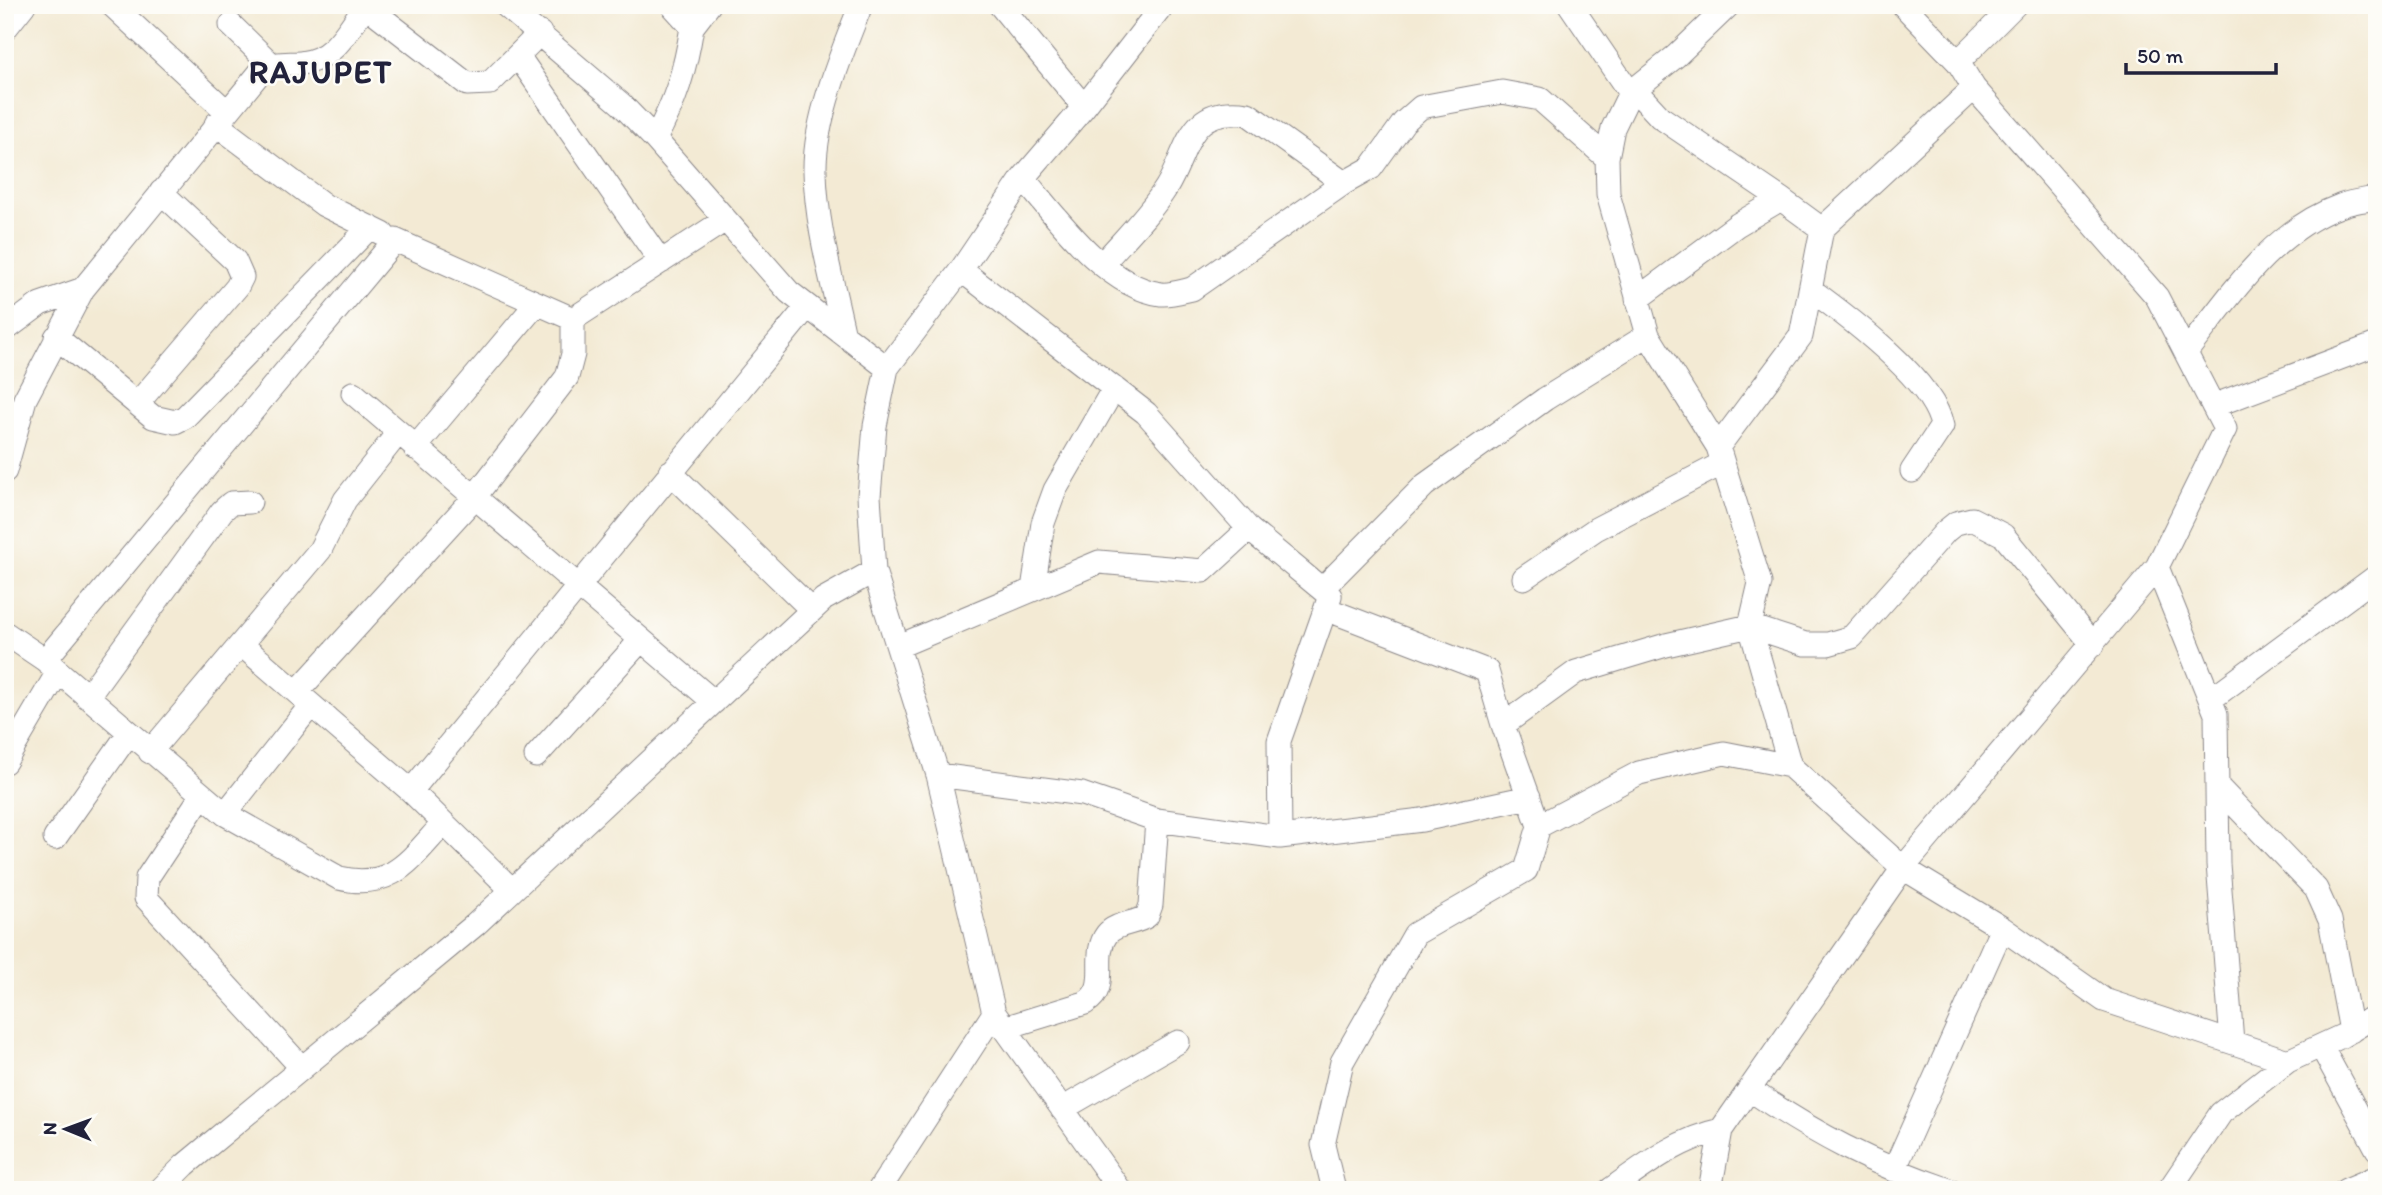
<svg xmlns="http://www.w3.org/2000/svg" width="2382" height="1195" font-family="Itim,sans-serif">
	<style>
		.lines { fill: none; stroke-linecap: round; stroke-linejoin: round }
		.minor-casing { stroke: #8a8688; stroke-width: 25 }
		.minor { stroke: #fff; stroke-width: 23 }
		.labels { text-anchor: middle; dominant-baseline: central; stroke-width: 5; stroke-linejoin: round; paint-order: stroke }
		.district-label { font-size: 32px; font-weight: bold; letter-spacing: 2px; fill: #22223b; stroke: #fdfcf7 }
	</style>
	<rect width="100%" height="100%" fill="#fdfcf7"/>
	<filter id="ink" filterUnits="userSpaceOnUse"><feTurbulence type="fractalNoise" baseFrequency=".0143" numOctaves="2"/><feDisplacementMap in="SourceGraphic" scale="14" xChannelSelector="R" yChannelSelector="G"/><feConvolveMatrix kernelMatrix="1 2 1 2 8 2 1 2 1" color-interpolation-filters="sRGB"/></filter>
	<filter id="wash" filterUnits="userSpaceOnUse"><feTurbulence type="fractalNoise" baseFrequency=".00686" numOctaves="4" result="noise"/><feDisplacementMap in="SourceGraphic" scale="28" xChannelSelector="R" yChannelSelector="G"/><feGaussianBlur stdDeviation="1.57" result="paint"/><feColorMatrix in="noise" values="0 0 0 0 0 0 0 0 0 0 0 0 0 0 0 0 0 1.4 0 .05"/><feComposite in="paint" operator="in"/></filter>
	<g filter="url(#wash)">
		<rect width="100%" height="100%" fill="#f3ead4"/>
	</g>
	<g filter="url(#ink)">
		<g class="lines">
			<defs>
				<path id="minor" d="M112,5l114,106
					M365,5l102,79 23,-1 50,-50
					M505,5l116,99 34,35
					M672,5l20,22 17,-22
					M1000,5l84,102
					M1570,5l60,88
					M1729,5l-53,51 -46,37 -17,35 -6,30 1,36 40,141 70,112 42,136 -10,43 40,140 113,102 99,60 102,72 184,61
					M231,25l40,39
					M692,27c-7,44 -16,73 -37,112l134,153 98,76
					M5,29l19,-24
					M518,56l143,206
					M1958,62l57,-57
					M1634,89l26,28 121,82
					M216,124l108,81 59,29
					M1023,178c33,39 84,110 138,116 9,1 22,-3 31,-5l152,-106 27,-15 33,-46 17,-15 81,-15 38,7 67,59
					M1103,263c21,-24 45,-47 63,-75 23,-37 21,-84 82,-74l96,69
					M1810,289c37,27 124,92 132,137l-30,45
					M1637,299l100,-74 44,-26 41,30
					M5,330l35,-26 43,-15
					M843,331c-11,-52 -27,-106 -28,-160 -1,-51 27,-119 46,-166
					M56,337l97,80 22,5 10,-5 185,-190
					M2186,352c43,-54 85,-121 154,-146 11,-5 25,-6 37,-8
					M353,393l361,309
					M137,404l100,-117 5,-10 -7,-16 -74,-69
					M2213,406l164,-62
					M1718,447l83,-111 21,-107 152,-141 -16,-26 -55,-57
					M415,448l122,-145
					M5,471l20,-72 58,-110 179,-219c13,-8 23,-6 38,-7 33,-2 47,-32 65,-57
					M670,472l142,138
					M2157,567l59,147 2,150 14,178
					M1524,578l72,-49 127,-66
					M1033,589l10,-66 12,-33 59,-102
					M1322,589l103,-104 120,-86 103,-64
					M1326,609l161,62 16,54
					M5,633l40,27 350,-420 178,79 152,-99
					M243,646l168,145 101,99
					M899,646l200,-84 104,9 46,-42 -103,-116 -185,-143
					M45,660l180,154 114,64c54,13 72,-20 105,-55
					M297,692l176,-193 94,-122 6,-23v-35
					M87,697l135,-186 9,-8 19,-1
					M2211,699l166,-123
					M150,752l170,-202 25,-50 53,-67
					M536,756l105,-116
					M5,762l53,-90
					M1790,766l-66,-13 -85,20 -100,53 -36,-101 73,-53 90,-27 84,-19 55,18h23l24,-7 94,-106 10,-8 16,-4 31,16 90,110
					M938,775l144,19 75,26 123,17 -1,-96 51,-145 -81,-67
					M2217,786l99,103 14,31 21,111
					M411,791l396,-484
					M202,795l-55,83 -1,20 156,170
					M225,814l86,-109
					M1280,837l142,-17 107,-23
					M55,838l74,-105
					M1004,1028l81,-25c27,-16 5,-47 22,-69 9,-11 28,-10 40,-18l4,-11 6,-85
					M2321,1046l56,103
					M1749,1089c69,47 121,74 200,101
					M1062,1109l116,-67
					M1721,1130l182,-262 254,-301 68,-138 -68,-132 -183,-209
					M1894,1170l108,-242
					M160,1190l25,-25 290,-240 349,-326 50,-28
					M879,1190l115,-177
					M1120,1190l-126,-177 -56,-238 -64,-204 -5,-75 6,-70 12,-58 74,-98 62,-92 61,-71 79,-102
					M1334,1190l-11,-45 19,-83 73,-128 111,-64 13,-44
					M1610,1190c35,-25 68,-51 111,-60l-11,60
					M2169,1190l52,-77 67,-52 54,-25 35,-21
					M2346,1190l31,-13"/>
			</defs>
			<use href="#minor" class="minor-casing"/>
			<use href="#minor" class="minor"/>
		</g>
	</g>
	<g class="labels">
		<g class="district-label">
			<text x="321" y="72">RAJUPET</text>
		</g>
	</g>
	<rect width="2382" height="1195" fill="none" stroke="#fdfcf7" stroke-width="28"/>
	<g transform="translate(66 1129) rotate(271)" stroke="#fdfcf7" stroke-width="5" paint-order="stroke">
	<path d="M0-5L12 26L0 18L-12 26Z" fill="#22223b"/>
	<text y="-10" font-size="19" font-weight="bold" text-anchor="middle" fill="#22223b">N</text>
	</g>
	<path d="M2126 63v10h150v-10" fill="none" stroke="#22223b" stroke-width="3.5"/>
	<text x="2137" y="63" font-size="21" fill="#22223b" stroke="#fdfcf7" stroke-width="5" paint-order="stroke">50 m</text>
</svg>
